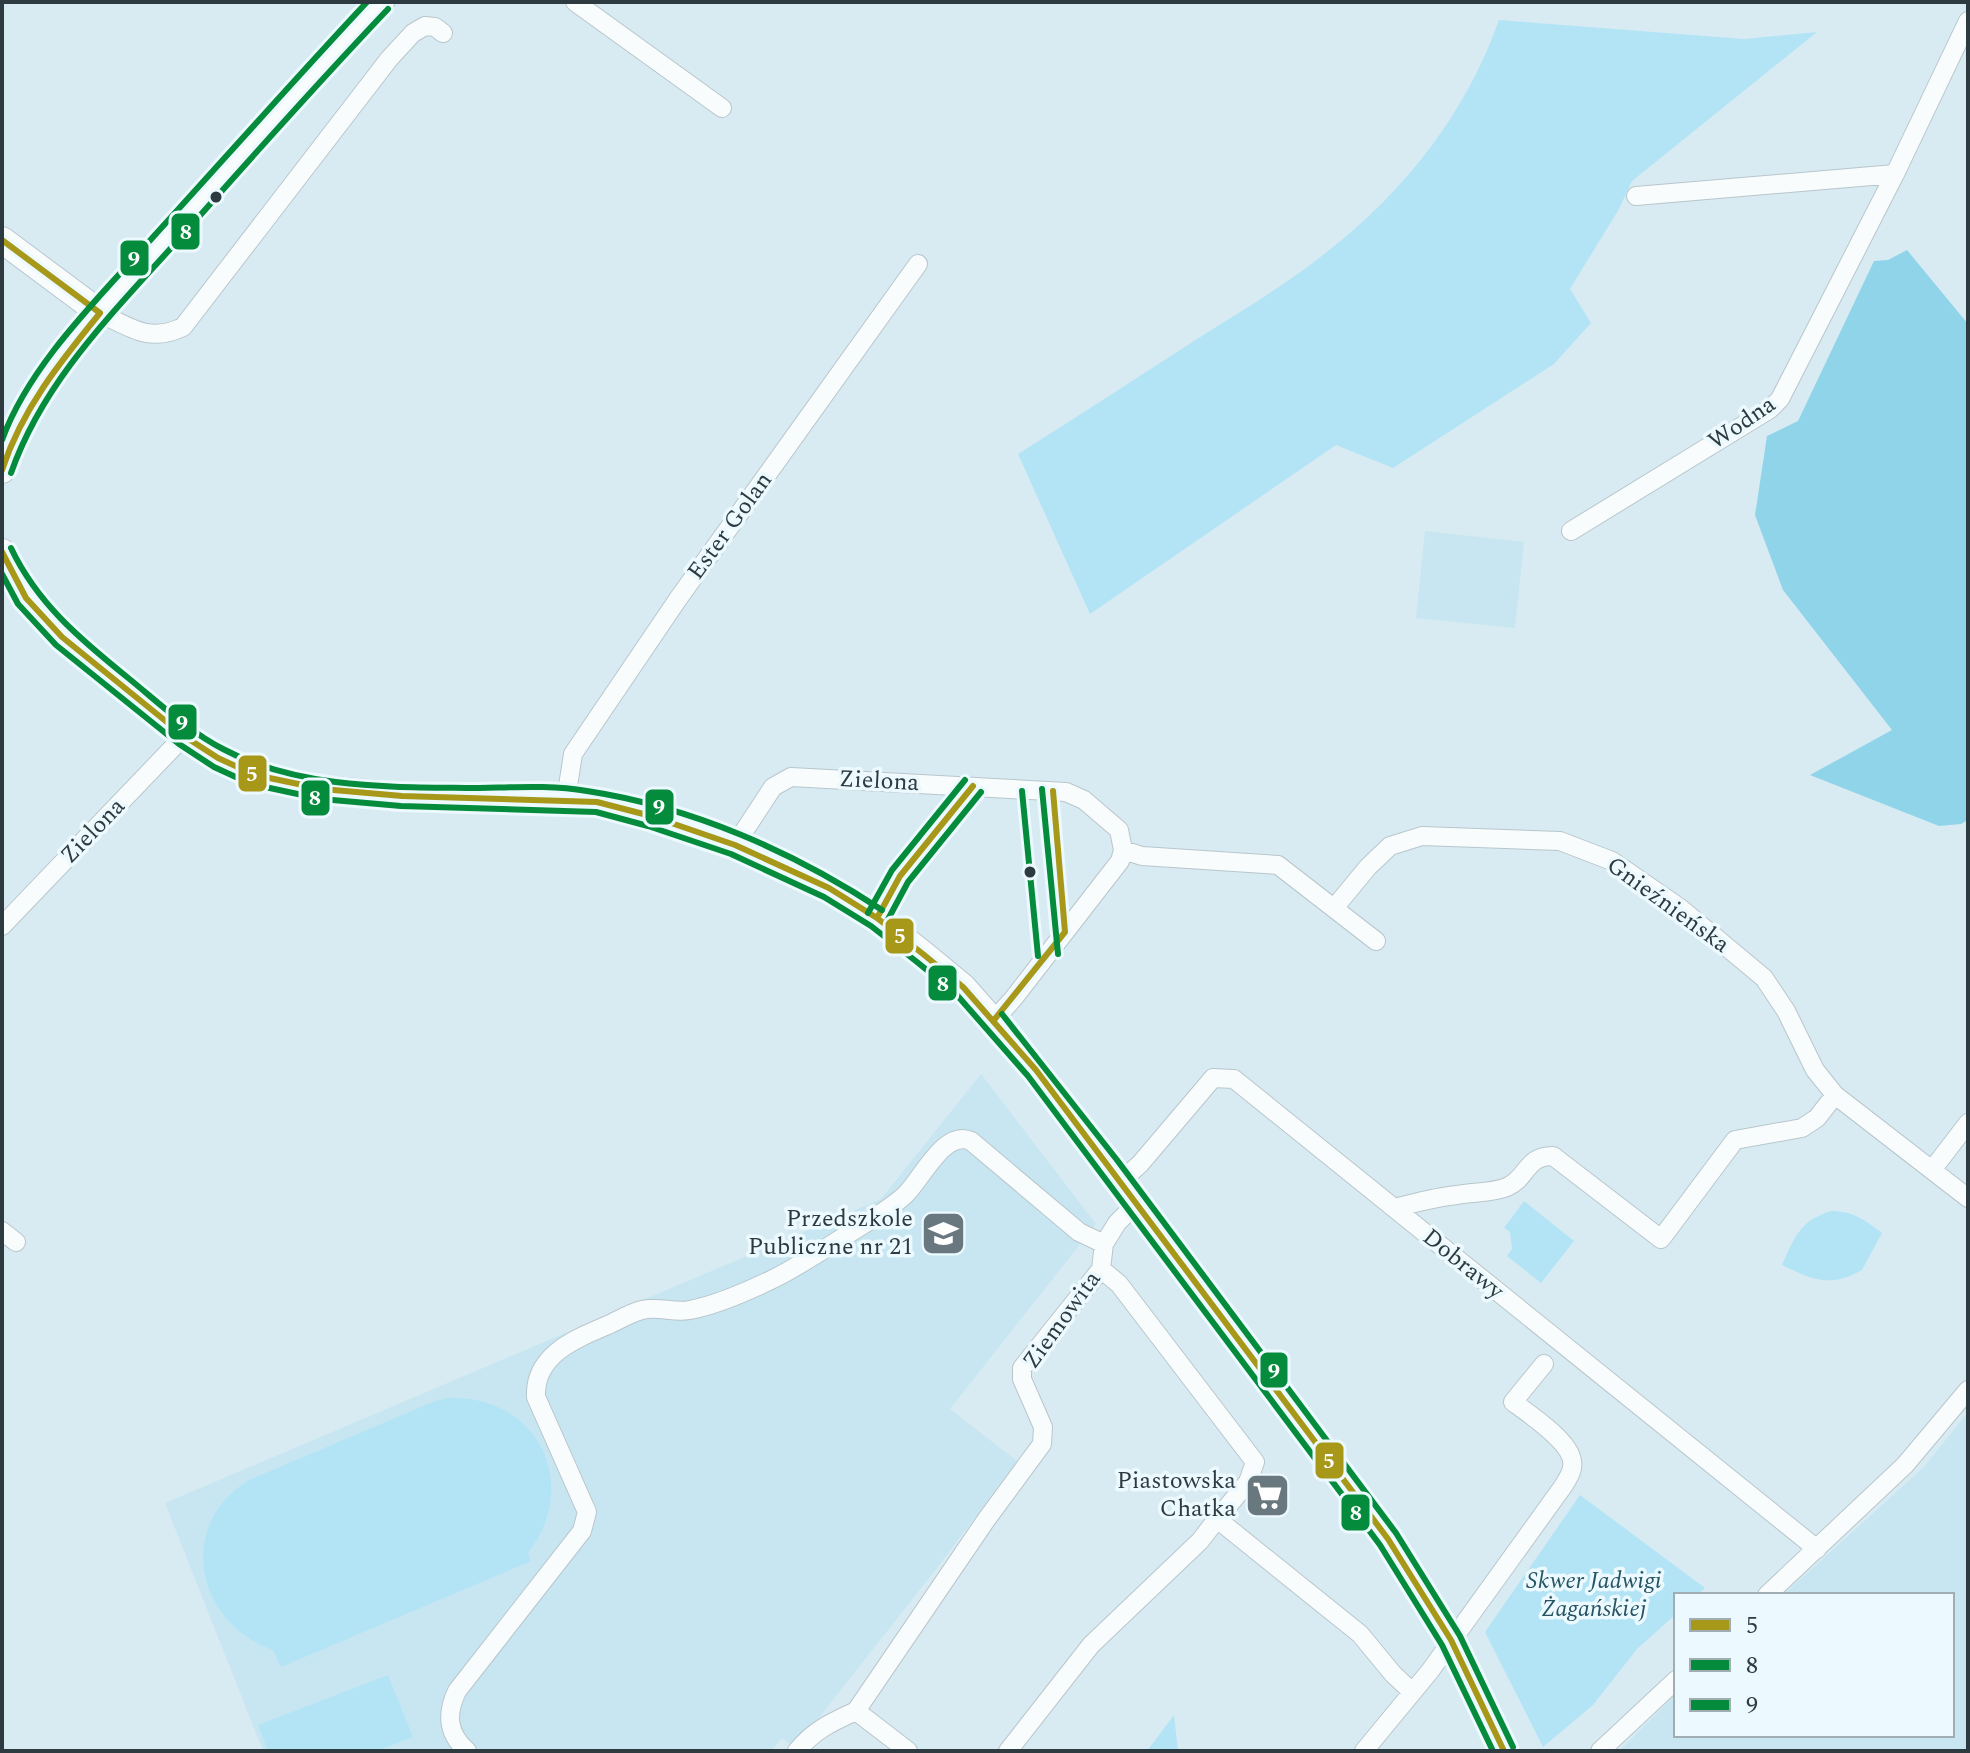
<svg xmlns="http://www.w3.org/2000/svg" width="1970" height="1753" font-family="Spectral,serif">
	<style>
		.built { fill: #c7e6f1 }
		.green { fill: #b3e4f5 }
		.forest { fill: #90d4ea }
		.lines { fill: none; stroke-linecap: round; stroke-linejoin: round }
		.street-casing { stroke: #b8c6cc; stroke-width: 20 }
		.secondary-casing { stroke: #b8c6cc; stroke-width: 28 }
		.street { stroke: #f9fcfd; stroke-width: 18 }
		.secondary { stroke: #f9fcfd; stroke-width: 26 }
		.bus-1-casing { stroke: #ecf9fe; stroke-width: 12 }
		.bus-2-casing { stroke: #ecf9fe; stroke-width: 12 }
		.bus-3-casing { stroke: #ecf9fe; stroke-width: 12 }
		.bus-1 { stroke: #a79819; stroke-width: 6 }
		.bus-2 { stroke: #048b3c; stroke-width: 6 }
		.bus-3 { stroke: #048b3c; stroke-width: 6 }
		.bus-dot { fill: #2d3a3f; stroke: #ecf9fe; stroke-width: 3 }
		.labels { text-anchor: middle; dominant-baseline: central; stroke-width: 7; stroke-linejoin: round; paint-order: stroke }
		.street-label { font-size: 24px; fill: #2d3a3f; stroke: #ecf9fe }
		.poi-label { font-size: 24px; fill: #2d3a3f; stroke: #ecf9fe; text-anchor: end }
		.park-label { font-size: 24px; font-style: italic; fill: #265463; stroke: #ecf9fe }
		.line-badge { stroke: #ecf9fe; stroke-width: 3 }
		.badge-label { font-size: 22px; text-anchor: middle; font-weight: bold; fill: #fff }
	</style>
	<rect width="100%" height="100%" fill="#d8ebf2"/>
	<path class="built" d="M1425,531l99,11 -9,86 -99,-10z
		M981,1074l115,150 -146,185 67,52 -80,107 -142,180 -13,-10 -11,13h-508l-98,-248 716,-304z
		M1968,1412v339h-349l57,-57v41h276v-140h-169l141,-128z"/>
	<path class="green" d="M1499,20l245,19 73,-7 -185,149 -13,28 -49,80 21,34 -37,41 -161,104 -57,-23 -246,169 -72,-160c60,-38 119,-76 179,-115 44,-28 90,-55 131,-88 77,-60 138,-138 171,-231z
		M1524,1201l50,40 -33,42 -34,-27 5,-7 -2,-17 -6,-4z
		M1831,1211c22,0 34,9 51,22l-20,37c-32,18 -49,10 -80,-5 13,-29 18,-44 49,-54z
		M449,1398c88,-3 133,85 79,155l3,8 -250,106 -8,-17c-77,-27 -98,-125 -24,-170l186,-79z
		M1580,1495l125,93 -8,7h-21v19l-39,35 -44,56 -50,42 -58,-115z
		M388,1675l25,62 -37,14h-108l-10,-26z
		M1174,1715l4,36h-31z"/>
	<path class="forest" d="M1907,250l61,74v496l-7,4 -22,2 -129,-51 82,-45 -109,-140 -28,-75 12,-79 31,-15 76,-160 14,-1z"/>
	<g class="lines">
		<defs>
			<path id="street" d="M575,2l147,106
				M1636,196l259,-22
				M100,313c31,15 49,30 83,14l206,-268 24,-26 12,-7 10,1 8,6
				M1571,531l199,-122 10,-10 115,-225 73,-153
				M566,799l7,-45 105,-155 240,-335
				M735,845l38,-58 18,-10 275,15 18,8 35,30 4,20
				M1335,907l33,-40 22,-21 32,-10 138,5 52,20 68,47 84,70 22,33 29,59 20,25 133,103
				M2,926l182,-190
				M994,1020l19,-21 107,-138 3,-11 19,6 136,9 98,76
				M1932,1170l36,-47
				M1121,1181l19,-17 73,-86 21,1 583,470
				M1394,1208c21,-5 42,-11 63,-13 16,-3 36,-2 50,-8 21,-9 18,-31 46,-31l108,83 74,-99 67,-12 15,-10 18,-23
				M2,1231l14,11
				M1101,1269l18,15 136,178 -7,20 -31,37 143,115 33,40 18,17
				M1767,1595l138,-130 63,-75
				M467,1751c-20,-18 -21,-37 -10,-60l125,-160 5,-19 -51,-115c-2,-42 39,-58 72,-72 11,-5 22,-12 34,-15 15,-4 33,3 48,0 27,-5 56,-18 81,-30 27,-13 53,-31 79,-47 18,-12 39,-23 55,-38 17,-16 39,-66 66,-54l108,91 25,12
				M797,1751c17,-21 35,-29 59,-40
				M908,1751l-52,-40 130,-191 56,-76 1,-17 -21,-48v-11l79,-99 3,-25 13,-21 19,-19
				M1008,1751l83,-106 109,-104 17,-22
				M1364,1751l66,-80 134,-186c4,-7 10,-15 8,-24 -2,-20 -43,-47 -59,-59l31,-38
				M1600,1751l76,-71"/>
			<path id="secondary" d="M2,240l98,73
				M2,470c22,-85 108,-168 165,-233 70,-79 141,-158 214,-235
				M2,552l24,46 36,39 122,99 34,22 37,17 67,14 80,7 195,6 54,14 84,29 94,43 48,30 46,36 40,33 73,83 352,469 63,101 53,111"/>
		</defs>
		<use href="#street" class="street-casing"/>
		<use href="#secondary" class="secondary-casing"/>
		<use href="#street" class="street"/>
		<use href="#secondary" class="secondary"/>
		<defs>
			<path id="bus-1" d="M2,240l98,73
				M2,470c20,-61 58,-108 98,-157
				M2,552l24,46 36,39 122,99 34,22 37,17 67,14 80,7 195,6 54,14 84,29 94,43 48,30 46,36 40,33 73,83 352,469 63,101 53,111
				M877,918l23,-42 73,-90
				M994,1020l71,-88 -12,-141"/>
			<path id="bus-2" d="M11,473c33,-94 104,-162 169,-235 68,-77 137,-154 208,-229
				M2,574l16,30 38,41 123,99 35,23 37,17 70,15 80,7 195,6 52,14 83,28 93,43 47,29 46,36 39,32 72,82 352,469 62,100 51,106
				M1022,791l16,165
				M886,923l22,-41 73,-90"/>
			<path id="bus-3" d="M2,440c28,-77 99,-144 152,-204 71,-78 141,-157 213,-234
				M11,548c26,55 69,91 116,129 31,25 61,54 96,72 73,39 163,38 243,39 40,0 81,-4 121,3 105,16 207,61 295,119
				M1042,789l16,165
				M868,913l24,-43 73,-90
				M1002,1014l115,146 279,373 64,103 53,111"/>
		</defs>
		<use href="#bus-1" class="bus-1-casing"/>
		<use href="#bus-2" class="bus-2-casing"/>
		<use href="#bus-3" class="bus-3-casing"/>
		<use href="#bus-1" class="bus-1"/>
		<use href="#bus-2" class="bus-2"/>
		<use href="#bus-3" class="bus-3"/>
	</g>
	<defs>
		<symbol id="school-square" viewBox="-11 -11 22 22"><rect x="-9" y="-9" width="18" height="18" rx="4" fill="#69787e" stroke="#ecf9fe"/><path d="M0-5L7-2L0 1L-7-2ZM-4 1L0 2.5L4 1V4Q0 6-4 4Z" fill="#fff"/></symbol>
		<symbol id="supermarket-square" viewBox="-11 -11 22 22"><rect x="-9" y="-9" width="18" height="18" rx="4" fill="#69787e" stroke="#ecf9fe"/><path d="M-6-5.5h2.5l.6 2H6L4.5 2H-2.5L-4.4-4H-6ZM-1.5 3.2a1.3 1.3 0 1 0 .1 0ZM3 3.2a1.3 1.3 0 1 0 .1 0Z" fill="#fff"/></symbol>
	</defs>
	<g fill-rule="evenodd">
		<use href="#school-square" x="918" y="1208" width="51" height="51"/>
		<use href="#supermarket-square" x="1242" y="1470" width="51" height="51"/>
	</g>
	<g class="bus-dot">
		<circle cx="216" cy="197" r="7"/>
		<circle cx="1030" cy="872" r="7"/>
	</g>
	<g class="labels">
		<g class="street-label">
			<text transform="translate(1742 423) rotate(-34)">Wodna</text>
			<text transform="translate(730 526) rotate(-54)">Ester Golan</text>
			<text transform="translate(879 781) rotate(3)">Zielona</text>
			<text transform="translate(93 831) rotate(-46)">Zielona</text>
			<text transform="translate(1668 905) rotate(36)">Gnieźnieńska</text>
			<text transform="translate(1463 1264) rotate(39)">Dobrawy</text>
			<text transform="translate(1062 1320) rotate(-54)">Ziemowita</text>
		</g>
		<g class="poi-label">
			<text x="913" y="1219">Przedszkole<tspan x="913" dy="28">Publiczne nr 21</tspan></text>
			<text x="1236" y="1481">Piastowska<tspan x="1236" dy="28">Chatka</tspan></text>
		</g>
		<g class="park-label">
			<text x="1594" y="1581">Skwer Jadwigi<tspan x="1594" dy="28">Żagańskiej</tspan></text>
		</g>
	</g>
	<g class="line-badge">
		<rect x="170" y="212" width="31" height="39" rx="8" fill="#048b3c"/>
		<rect x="119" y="239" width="31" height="38" rx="8" fill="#048b3c"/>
		<rect x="167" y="703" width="31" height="38" rx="8" fill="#048b3c"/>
		<rect x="237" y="754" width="31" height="39" rx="8" fill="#a79819"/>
		<rect x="300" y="779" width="31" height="38" rx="8" fill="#048b3c"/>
		<rect x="644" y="788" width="31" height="38" rx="8" fill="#048b3c"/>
		<rect x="884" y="917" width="31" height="38" rx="8" fill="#a79819"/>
		<rect x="927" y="964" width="31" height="38" rx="8" fill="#048b3c"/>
		<rect x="1259" y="1351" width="30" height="38" rx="8" fill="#048b3c"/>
		<rect x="1314" y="1441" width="31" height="39" rx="8" fill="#a79819"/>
		<rect x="1340" y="1493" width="31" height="39" rx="8" fill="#048b3c"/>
	</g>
	<g class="badge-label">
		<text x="186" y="239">8</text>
		<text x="134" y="266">9</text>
		<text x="182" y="730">9</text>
		<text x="252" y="781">5</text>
		<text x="315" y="805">8</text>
		<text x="659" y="814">9</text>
		<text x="900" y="943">5</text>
		<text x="943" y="991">8</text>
		<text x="1274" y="1378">9</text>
		<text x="1329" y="1468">5</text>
		<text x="1356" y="1520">8</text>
	</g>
	<rect width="1970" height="1753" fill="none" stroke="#2d3a3f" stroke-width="8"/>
	<rect x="1674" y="1593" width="280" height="144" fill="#ecf9fe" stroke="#a0adb2" stroke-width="2"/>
	<rect x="1690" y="1619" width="40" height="12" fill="#a79819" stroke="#a0adb2" stroke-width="2"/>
	<text x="1746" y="1633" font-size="24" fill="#2d3a3f">5</text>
	<rect x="1690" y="1659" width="40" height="12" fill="#048b3c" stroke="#a0adb2" stroke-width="2"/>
	<text x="1746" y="1673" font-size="24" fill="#2d3a3f">8</text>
	<rect x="1690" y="1699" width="40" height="12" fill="#048b3c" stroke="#a0adb2" stroke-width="2"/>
	<text x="1746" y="1713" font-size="24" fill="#2d3a3f">9</text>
</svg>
